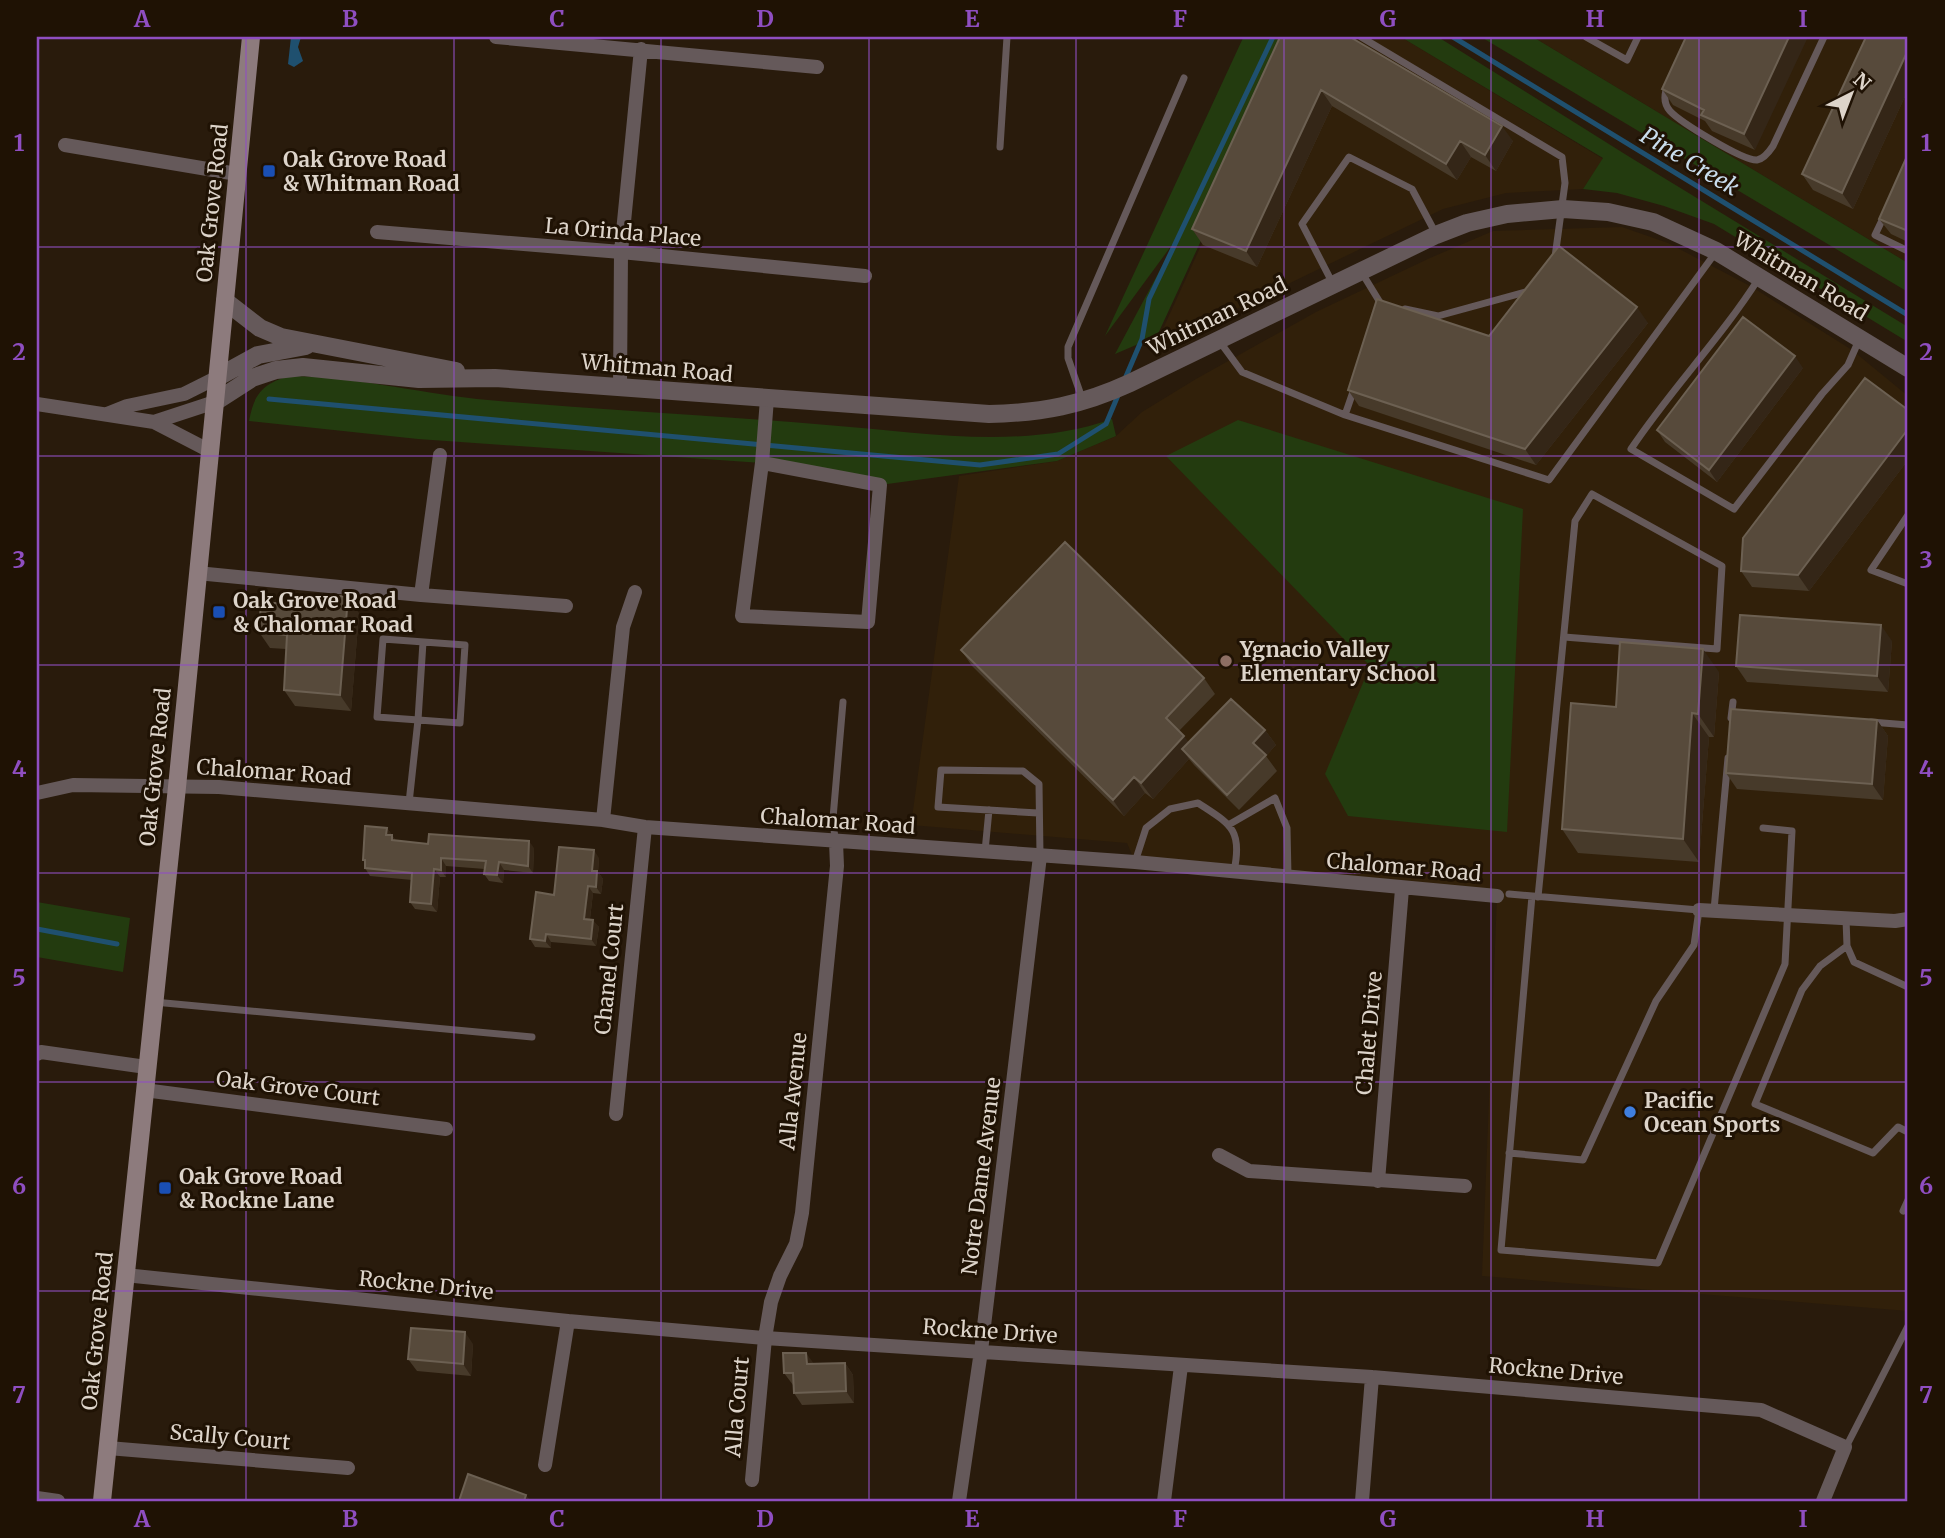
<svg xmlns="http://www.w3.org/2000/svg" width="1945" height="1538" font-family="Merriweather,serif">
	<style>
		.built { fill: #31200a }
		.green { fill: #233b0f }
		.water { fill: #1f506f }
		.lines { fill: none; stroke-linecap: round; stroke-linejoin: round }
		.stream { stroke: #1f506f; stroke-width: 5 }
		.service { stroke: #65595a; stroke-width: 7 }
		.minor { stroke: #65595a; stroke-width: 14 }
		.tertiary { stroke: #65595a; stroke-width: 18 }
		.secondary { stroke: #8d7b7d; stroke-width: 18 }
		.wall { fill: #473a2a }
		.shaded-wall { fill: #342617 }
		.building { fill: #574a3b; stroke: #6c6052; stroke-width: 2 }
		.grid { fill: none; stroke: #8f4ec1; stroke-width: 2; stroke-opacity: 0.55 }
		.transit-dot { fill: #1a4fb4; stroke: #1f1204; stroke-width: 2.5 }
		.education-dot { fill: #8d6e63; stroke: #1f1204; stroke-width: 2.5 }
		.shop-dot { fill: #3f7fe0; stroke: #1f1204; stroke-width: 2.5 }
		.labels { text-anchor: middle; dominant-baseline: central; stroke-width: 6; stroke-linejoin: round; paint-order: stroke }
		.poi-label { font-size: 21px; font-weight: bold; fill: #ddd4ca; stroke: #1f1204; text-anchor: start }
		.street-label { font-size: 21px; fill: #ddd4ca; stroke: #1f1204 }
		.water-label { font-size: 23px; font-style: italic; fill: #c9dded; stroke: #1f1204 }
		.neatline { fill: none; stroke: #8f4ec1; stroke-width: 2.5 }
		.grid-label { font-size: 23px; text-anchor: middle; font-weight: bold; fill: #8f4ec1 }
	</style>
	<rect width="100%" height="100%" fill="#291b0c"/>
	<path class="built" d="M1296,37h105l202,122 -20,30 -77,4 -63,16 -273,132 -13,1z
		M1533,37h375v226z
		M1622,227l46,16 84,44 100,63 56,46v915l-426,-35 15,-380 -362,-34 -8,-19 -216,-18 48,-349 98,-15 59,-25 26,-24 54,-33 120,-67 114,-54 63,-27z"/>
	<path class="green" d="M1246,37h49l-138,299 -42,18 62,-116 -72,98 138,-298z
		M1401,37h37l190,119 280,171v15l-194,-118 -50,-18 -47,-13 -34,-4 20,-31z
		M1481,37h52l375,226v29z
		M288,376c63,0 126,16 189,23 117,11 234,16 350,26 94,7 194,26 285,-6l4,17 -59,25 -177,24 -118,-22 -344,-24 -169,-18c5,-26 12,-36 39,-45z
		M1238,420l285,89 -16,323 -159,-16 -23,-42 45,-108 -204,-210z
		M37,902l93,16 -7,54 -86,-15z"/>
	<path class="water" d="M291,37h10l-3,10 5,14 -9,6 -6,-3z"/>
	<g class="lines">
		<path class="stream" d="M1453,37l455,278
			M1124,381l18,-42 7,-40 124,-262
			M269,399l711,66 78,-11 48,-30 13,-31
			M37,929l80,15"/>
		<path class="service" d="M1361,37l201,120 3,26 -10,74
			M1586,37l41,23 11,-23
			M1668,85c-4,9 -5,18 2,26 10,11 73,50 87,49 7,-1 12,-8 16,-14l51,-109
			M1000,147l7,-110
			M1885,214l-10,21 33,16
			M1362,273l19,31 -1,4
			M1759,278c-38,60 -88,111 -128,171l103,60 88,-115 26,-29 11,-25
			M1333,284l-31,-60 47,-67 63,32 24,45
			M1405,309l33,7 91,-25
			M1220,342l22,30 103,43 204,65 167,-228
			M1083,401l-15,-43v-11l116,-269
			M1345,415l9,-26
			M1908,515l-37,55 37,14
			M383,639l82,6 -5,78 -83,-6z
			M1731,718l2,-16
			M1871,722l37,3
			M409,803l9,-83 5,-78
			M1038,813l-100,-6 3,-37 82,1 16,13 1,71
			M1230,824l45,-26 12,30 1,48
			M835,840l-2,-22 10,-116
			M985,851l4,-41
			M1135,862l11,-34 24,-19 28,-6c32,21 45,26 36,68
			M1509,894l190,16 -5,35 -38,56 -73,159 -74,-7
			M1532,896l-31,354 157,13 127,-299 7,-133 -29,-3
			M1538,897l37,-376 17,-27 130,72 -5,83 -153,-12
			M1714,910l14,-152
			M1846,919l1,27 7,16 54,25
			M1847,946l-27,20 -18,24 -47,114 118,49 25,-26 10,5
			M154,1002l378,35
			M1903,1211l5,-11
			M1846,1447l62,-121"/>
		<path class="minor" d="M496,37l321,30
			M65,145l172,29
			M377,232l244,20 244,24
			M620,387l1,-135 20,-203
			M37,404l117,18 61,-20
			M107,414l20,-8 57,-12 34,-17
			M154,422l56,29
			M762,463l118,22 -12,137 -126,-6 20,-153 5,-64
			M197,573l224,22 145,11
			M421,595l19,-140
			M37,793l36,-8 146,2 384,33 42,7 490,35 362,34
			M603,820l20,-193 12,-35
			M1699,910l196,11 13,-2
			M37,1054l4,-2 105,15
			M144,1090l302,39
			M616,1114l29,-287
			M1219,1155l30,16 216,15
			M1378,1181l24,-292
			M125,1275l443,46 197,17 607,39 389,33 84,37 -22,54
			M108,1448l240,20
			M545,1465l23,-144
			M752,1480l13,-142 6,-36 9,-26 16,-32 6,-31 35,-347 -1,-24
			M37,1498l21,3
			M959,1501l22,-150 59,-495
			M1164,1501l17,-135
			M1362,1501l10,-124"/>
		<path class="tertiary" d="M225,301l35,27 21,9 175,34
			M218,377l40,-22 48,-9
			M215,402l37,-24 24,-8 27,-3 116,12 76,-1 494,36c53,-1 93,-9 141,-31l306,-148 31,-12 40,-9 56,-5 45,3 45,10 63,29 192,117"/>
		<path class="secondary" d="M102,1501l75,-714 74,-750"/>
	</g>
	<path class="wall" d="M1280,37l233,104 -17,30 -25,-14 -14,23 -125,-74 -75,161 -54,-22 -11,-16z
		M1686,37l69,113 -43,-19 -7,-10 -32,-16 -11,-16z
		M1908,37v53l-55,119 -40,-19 -11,-16z
		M1908,154v88l-17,-8 -12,-15z
		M1648,323l-112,142 -177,-59 -11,-16 141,-54z
		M1803,368l-86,114 -52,-40 -8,-12z
		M1908,410v50l-99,131 -57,-4 -11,-16z
		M359,613l-8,98 -56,-5 -11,-16 2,-41 -16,-1 -11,-16z
		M1892,641l-4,51 -141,-10 -11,-16z
		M961,650l243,28 11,16 -36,37 10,12 76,-13 11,15 -10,11 11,15 -38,39 -45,-45 -5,-6 -36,40 -8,-6 -21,23 -152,-150z
		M1719,672l-5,65h-5l-10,125 -121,-9 -16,-24 54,-122z
		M1877,720l11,16 -5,64 -146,-11 -11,-16z
		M387,828l9,13 32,3 106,4 -1,25 -29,-3 -1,13 -14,-2 -5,-7 1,-5 -39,-3v11h-6l-3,35 -22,-3 -5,-7 2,-22 -42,-4 -5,-8v-5l-2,-3z
		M599,858l-1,14 5,7 -2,15 -8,-1 -3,26 9,8 -3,19 -45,-4v6l-16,-1 -5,-8 24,-44z
		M473,1344l-2,32 -54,-5 -9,-12z
		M845,1363l8,12 1,28 -52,2 -8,-12 -1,-8 -9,-12 30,-9z"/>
	<path class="shaded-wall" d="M1789,37h19l-53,113 -11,-16z
		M1908,50v40l-55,119 -11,-16z
		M1321,90l11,16 -75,161 -11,-16z
		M1502,126l11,15 -17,30 -11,-16z
		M1460,141l11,16 -14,23 -11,-16z
		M1637,307l11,16 -112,142 -11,-16z
		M1795,356l8,12 -86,114 -8,-12z
		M1908,429v31l-99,131 -11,-16z
		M348,597l11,16 -8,98 -11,-16z
		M1881,625l11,16 -4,51 -11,-16z
		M1703,649l16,23 -5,65 -16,-23z
		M1692,713l17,24 -10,125 -16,-23z
		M1877,720l11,16 -5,64 -11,-16z
		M1265,730l11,15 -10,11 -13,-13z
		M1184,736l11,16 -13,-3 7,10 -36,40 -12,-16z
		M1134,777l11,16 -21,23 -11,-16z
		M387,828l10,14v6l-11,-13z
		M529,841l5,7 -1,25 -5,-7z
		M594,850l5,8 -1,14 5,7 -2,15 -5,-7 -4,-16z
		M441,858l5,8v11l-5,-7z
		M499,862l5,8 -1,13 -6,-8z
		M434,869l6,8 -3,35 -6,-8z
		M588,886l5,7 -4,33 -5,-7z
		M593,920l6,7 -3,19 -5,-7z
		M546,934l5,8v6l-6,-7z
		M465,1332l8,12 -2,32 -8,-12z
		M806,1353l9,12 -8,-1z
		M845,1363l8,12 1,28 -8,-12z
		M526,1495l5,6h-7z"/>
	<path class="building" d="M1280,37h70l152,89 -17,29 -25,-14 -14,23 -125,-74 -75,161 -54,-22z
		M1686,37h103l-45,97 -43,-19 3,-5 -42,-21z
		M1866,37h42v13l-66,143 -40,-19z
		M1908,154v77l-29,-12z
		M1559,246l78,61 -112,142 -177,-59 29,-91 112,37z
		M1743,317l52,39 -86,114 -52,-40z
		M1865,378l43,32v19l-110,146 -57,-4 2,-33z
		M1065,542l139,136 -38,40 18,18 -43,47 -7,-6 -21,23 -152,-150z
		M319,594l29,3 -8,98 -56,-5 3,-55 -28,-3 2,-30 57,4z
		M1740,615l141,10 -4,51 -141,-10z
		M1620,642l83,7 -5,65 -6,-1 -9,126 -121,-10 9,-126 45,4z
		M1231,699l34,31 -12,13 13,12 -39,40 -45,-46z
		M1731,709l146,11 -5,64 -146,-11z
		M365,826l22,2 -1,7h6v5l36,4 1,-10 100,7 -1,25 -29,-4 -2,13 -13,-1 2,-13 -45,-3v12l-7,-1 -3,35 -21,-2 2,-29 -47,-5v-8h-2z
		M559,847l35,3 -2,21h5l-1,16 -8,-1 -4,33 9,1 -2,19 -45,-5 -1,7 -15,-2 6,-47 18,3z
		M411,1328l54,4 -2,32 -55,-5z
		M783,1353h23l1,11 38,-1 1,28 -52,2 -1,-20h-9z
		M468,1474l58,21 -2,6h-65z"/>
	<path class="grid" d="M246,37v1464M454,37v1464M661,37v1464M869,37v1464M1076,37v1464M1284,37v1464M1491,37v1464M1699,37v1464M37,247h1871M37,456h1871M37,665h1871M37,873h1871M37,1082h1871M37,1291h1871"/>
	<g class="transit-dot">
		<rect x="262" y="164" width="14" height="14" rx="3.5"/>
		<rect x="212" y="605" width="14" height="14" rx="3.5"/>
		<rect x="158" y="1181" width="14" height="14" rx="3.5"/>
	</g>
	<circle class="education-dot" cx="1226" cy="661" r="7"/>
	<circle class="shop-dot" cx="1630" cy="1112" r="7"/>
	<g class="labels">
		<g class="poi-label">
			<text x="283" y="159">Oak Grove Road<tspan x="283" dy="24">&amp; Whitman Road</tspan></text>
			<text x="233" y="600">Oak Grove Road<tspan x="233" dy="24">&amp; Chalomar Road</tspan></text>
			<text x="1240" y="649">Ygnacio Valley<tspan x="1240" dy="24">Elementary School</tspan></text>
			<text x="1644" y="1100">Pacific<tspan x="1644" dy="24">Ocean Sports</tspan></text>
			<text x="179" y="1176">Oak Grove Road<tspan x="179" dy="24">&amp; Rockne Lane</tspan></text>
		</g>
		<g class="street-label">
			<text transform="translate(212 203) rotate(-84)">Oak Grove Road</text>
			<text transform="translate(623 232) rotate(5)">La Orinda Place</text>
			<text transform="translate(1801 276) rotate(31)">Whitman Road</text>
			<text transform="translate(1217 316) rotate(-26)">Whitman Road</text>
			<text transform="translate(657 368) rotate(5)">Whitman Road</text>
			<text transform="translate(155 767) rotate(-84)">Oak Grove Road</text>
			<text transform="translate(274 772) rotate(4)">Chalomar Road</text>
			<text transform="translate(838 821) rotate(4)">Chalomar Road</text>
			<text transform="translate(1404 867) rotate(5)">Chalomar Road</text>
			<text transform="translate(609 969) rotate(-84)">Chanel Court</text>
			<text transform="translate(1369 1033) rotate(-85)">Chalet Drive</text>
			<text transform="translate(298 1088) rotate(7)">Oak Grove Court</text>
			<text transform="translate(793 1091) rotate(-84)">Alla Avenue</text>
			<text transform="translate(981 1176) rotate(-83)">Notre Dame Avenue</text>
			<text transform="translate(426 1285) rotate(6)">Rockne Drive</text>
			<text transform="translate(97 1331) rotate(-84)">Oak Grove Road</text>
			<text transform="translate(990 1331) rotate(4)">Rockne Drive</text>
			<text transform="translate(1556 1371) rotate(5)">Rockne Drive</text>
			<text transform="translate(737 1407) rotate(-85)">Alla Court</text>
			<text transform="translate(230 1437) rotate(5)">Scally Court</text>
		</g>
		<g class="water-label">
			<text transform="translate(1690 161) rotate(31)">Pine Creek</text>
		</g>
	</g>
	<rect width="1945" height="1538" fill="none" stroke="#1f1204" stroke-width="77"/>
	<g transform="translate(1851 94) rotate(42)" stroke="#1f1204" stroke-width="5" paint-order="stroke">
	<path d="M0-5L12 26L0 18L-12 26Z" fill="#ddd4ca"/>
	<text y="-10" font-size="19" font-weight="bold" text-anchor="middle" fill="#ddd4ca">N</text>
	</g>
	<rect x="38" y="38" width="1868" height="1462" class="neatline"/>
	<g class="grid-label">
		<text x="142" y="27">A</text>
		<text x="350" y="27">B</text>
		<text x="557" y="27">C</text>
		<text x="765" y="27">D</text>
		<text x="972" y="27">E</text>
		<text x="1180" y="27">F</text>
		<text x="1388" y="27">G</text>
		<text x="1595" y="27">H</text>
		<text x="1803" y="27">I</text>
		<text x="19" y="151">1</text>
		<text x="1926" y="151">1</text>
		<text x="19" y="360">2</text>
		<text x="1926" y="360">2</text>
		<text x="19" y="568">3</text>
		<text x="1926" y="568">3</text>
		<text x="19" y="777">4</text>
		<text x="1926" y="777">4</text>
		<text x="19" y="986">5</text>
		<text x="1926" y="986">5</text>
		<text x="19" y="1194">6</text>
		<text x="1926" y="1194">6</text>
		<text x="19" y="1403">7</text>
		<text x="1926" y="1403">7</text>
		<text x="142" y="1527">A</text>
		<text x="350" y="1527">B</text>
		<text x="557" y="1527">C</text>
		<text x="765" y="1527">D</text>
		<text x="972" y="1527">E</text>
		<text x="1180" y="1527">F</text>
		<text x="1388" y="1527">G</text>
		<text x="1595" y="1527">H</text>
		<text x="1803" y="1527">I</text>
	</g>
</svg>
